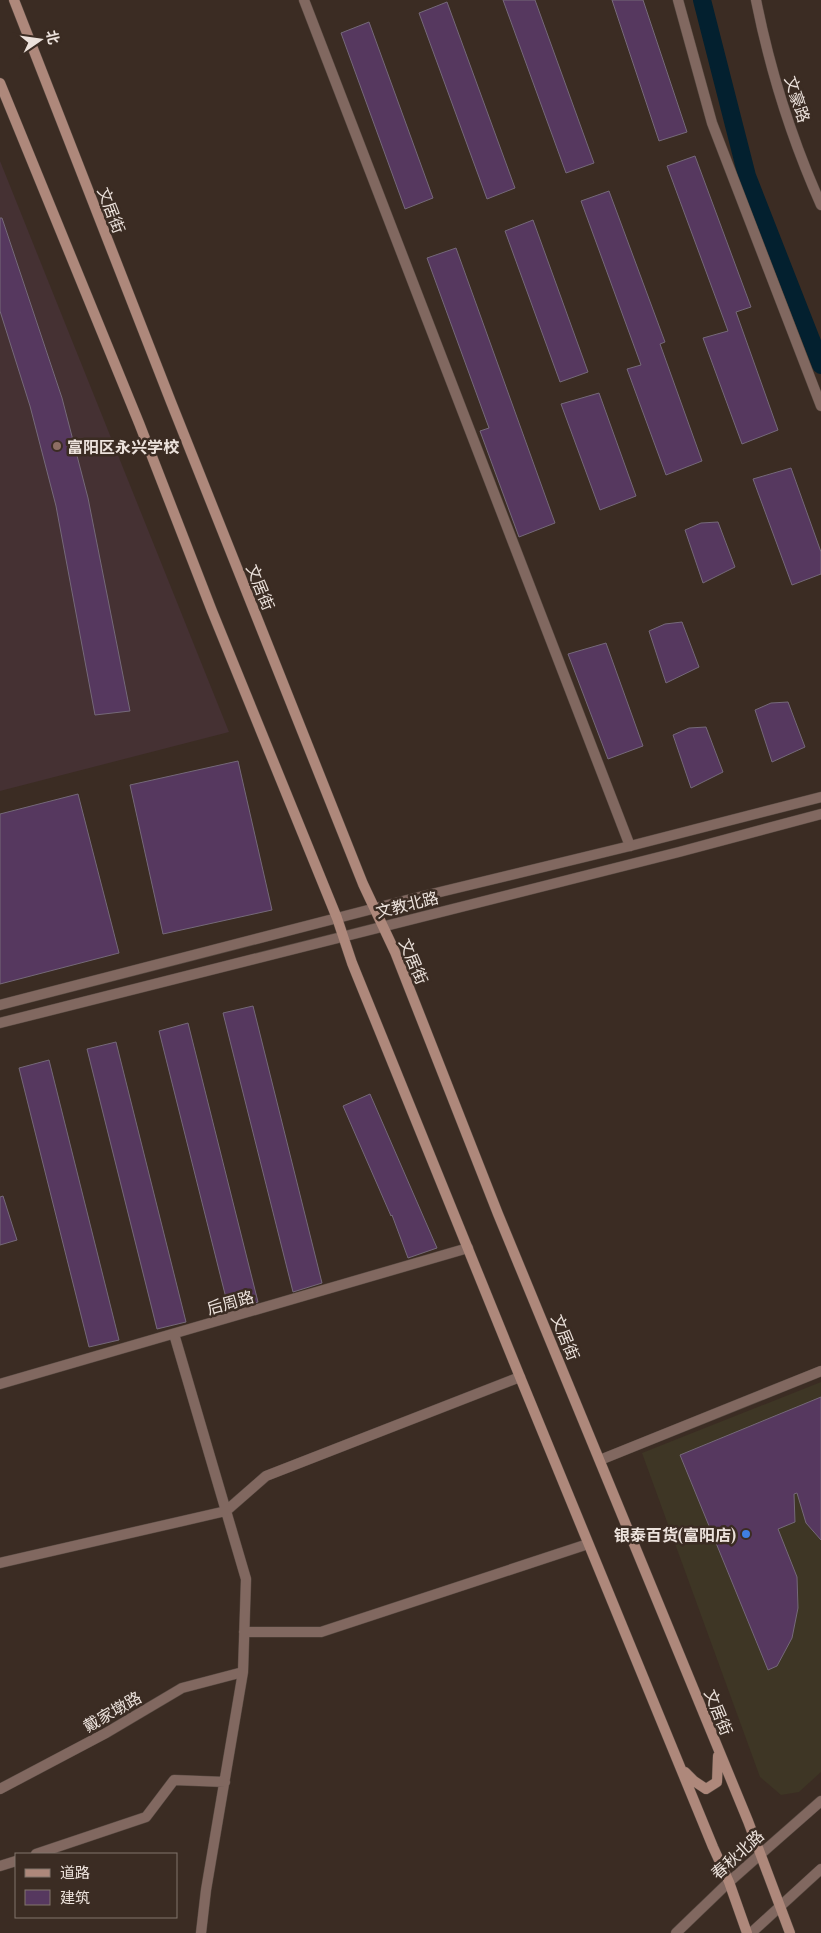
<svg xmlns="http://www.w3.org/2000/svg" width="821" height="1933" font-family="'Playfair Display','Noto Sans SC',serif">
	<style>
		.commercial { fill: #3e3625 }
		.education { fill: #453133 }
		.lines { fill: none; stroke-linecap: round; stroke-linejoin: round }
		.canal { stroke: #03202f; stroke-width: 18 }
		.building { fill: #56385f; stroke: #756979 }
		.minor-casing { stroke: #574941; stroke-width: 11 }
		.tertiary-casing { stroke: #574941; stroke-width: 11 }
		.secondary-casing { stroke: #574941; stroke-width: 11 }
		.minor { stroke: #816860; stroke-width: 10 }
		.tertiary { stroke: #816860; stroke-width: 10 }
		.secondary { stroke: #ae887b; stroke-width: 10 }
		.education-dot { fill: #8d6e63; stroke: #3b2c23; stroke-width: 2 }
		.shop-dot { fill: #3f7fe0; stroke: #3b2c23; stroke-width: 2 }
		.labels { text-anchor: middle; dominant-baseline: central; stroke-width: 5; stroke-linejoin: round; paint-order: stroke }
		.street-label { font-size: 16px; fill: #ece2dc; stroke: #3b2c23 }
		.poi-label { font-size: 16px; font-weight: bold; fill: #ece2dc; stroke: #3b2c23; text-anchor: start }
	</style>
	<rect width="100%" height="100%" fill="#3b2c23"/>
	<path class="commercial" d="M821,1382v390l-22,20 -18,3 -21,-18 -118,-324z"/>
	<path class="education" d="M0,161l229,571 -229,59z"/>
	<g class="lines">
		<path class="canal" d="M702,0l45,176 74,189"/>
	</g>
	<path class="building" d="M503,0h32l59,163 -28,10z
		M612,0h31l44,132 -28,9z
		M447,2l68,186 -28,11 -68,-186z
		M369,22l64,176 -28,11 -64,-176z
		M695,156l56,151 -15,5 42,118 -36,14 -39,-106 25,-7 -61,-165z
		M609,191l56,151 -5,2 42,117 -36,14 -39,-106 14,-4 -60,-164z
		M0,218h2l60,180 26,100 42,213 -35,4 -39,-209 -26,-100 -30,-95z
		M533,220l55,152 -28,10 -55,-151z
		M456,248l99,275 -36,14 -39,-106 9,-3 -62,-170z
		M599,393l37,103 -36,14 -39,-106z
		M791,468l30,84v22l-29,11 -39,-106z
		M718,522l17,45 -32,16 -18,-53 16,-7z
		M682,622l17,45 -33,16 -17,-52 16,-7z
		M606,643l37,103 -35,13 -40,-105z
		M788,702l17,45 -33,15 -17,-52 16,-7z
		M706,727l17,45 -32,16 -18,-53 16,-7z
		M238,761l34,149 -109,24 -33,-149z
		M78,794l41,159 -119,31v-170z
		M253,1006l69,277 -29,9 -70,-279z
		M188,1023l70,279 -29,8 -70,-279z
		M116,1042l70,280 -29,7 -70,-280z
		M49,1060l70,280 -30,7 -70,-279z
		M370,1094l67,154 -29,10 -16,-43 -1,1 -48,-110z
		M3,1196l14,44 -17,5v-48z
		M821,1397v143l-15,-17 -9,-30 -3,1 1,28 -17,7 19,48 1,31 -6,30 -15,28 -9,4 -88,-215z"/>
	<g class="lines">
		<defs>
			<path id="minor" d="M304,0l326,846
				M678,0l34,123 109,283
				M174,1334l72,245 -3,93 -37,218 -5,43
				M0,1384l468,-136
				M600,1460l221,-89
				M0,1563l226,-52 40,-35 254,-99
				M244,1632h77l267,-88
				M0,1789l106,-56 76,-45 61,-16
				M36,1854l110,-37 28,-37 51,2
				M0,1866l16,-5"/>
			<path id="tertiary" d="M756,0c14,70 36,140 65,205
				M0,1005l407,-105 223,-54 191,-49
				M0,1023l679,-171 142,-38
				M676,1933l53,-51 92,-81
				M751,1933l70,-64"/>
			<path id="secondary" d="M14,0l157,402 192,482 32,68 103,262 250,607 42,112
				M0,83l139,340 73,188 125,307 15,45 168,414 193,470 16,35 18,51
				M685,1772l9,9 12,8 11,-7 1,-26"/>
		</defs>
		<use href="#minor" class="minor-casing"/>
		<use href="#tertiary" class="tertiary-casing"/>
		<use href="#secondary" class="secondary-casing"/>
		<use href="#minor" class="minor"/>
		<use href="#tertiary" class="tertiary"/>
		<use href="#secondary" class="secondary"/>
	</g>
	<circle class="education-dot" cx="57" cy="446" r="5"/>
	<circle class="shop-dot" cx="746" cy="1534" r="5"/>
	<g class="labels">
		<g class="street-label">
			<text transform="translate(798 99) rotate(72)">文豪路</text>
			<text transform="translate(112 210) rotate(69)">文居街</text>
			<text transform="translate(261 587) rotate(68)">文居街</text>
			<text transform="translate(407 904) rotate(-14)">文教北路</text>
			<text transform="translate(414 961) rotate(67)">文居街</text>
			<text transform="translate(230 1302) rotate(-16)">后周路</text>
			<text transform="translate(566 1337) rotate(68)">文居街</text>
			<text transform="translate(112 1711) rotate(-30)">戴家墩路</text>
			<text transform="translate(719 1712) rotate(68)">文居街</text>
			<text transform="translate(737 1854) rotate(-42)">春秋北路</text>
		</g>
		<g class="poi-label">
			<text x="67" y="446">富阳区永兴学校</text>
			<text x="736" y="1534" text-anchor="end">银泰百货(富阳店)</text>
		</g>
	</g>
	<rect x="15" y="1853" width="162" height="65" fill="#3b2c23" stroke="#82756d"/>
	<rect x="25" y="1869" width="25" height="8" fill="#ae887b" stroke="#82756d"/>
	<text x="60" y="1878" font-size="15" fill="#ece2dc">道路</text>
	<rect x="25" y="1890" width="25" height="15" fill="#56385f" stroke="#82756d"/>
	<text x="60" y="1903" font-size="15" fill="#ece2dc">建筑</text>
	<g transform="translate(40 40) rotate(77)" stroke="#3b2c23" stroke-width="4" paint-order="stroke">
	<path d="M0-4L9 19L0 12L-9 19Z" fill="#ece2dc"/>
	<text y="-8" font-size="14" font-weight="bold" text-anchor="middle" fill="#ece2dc">北</text>
	</g>
</svg>
